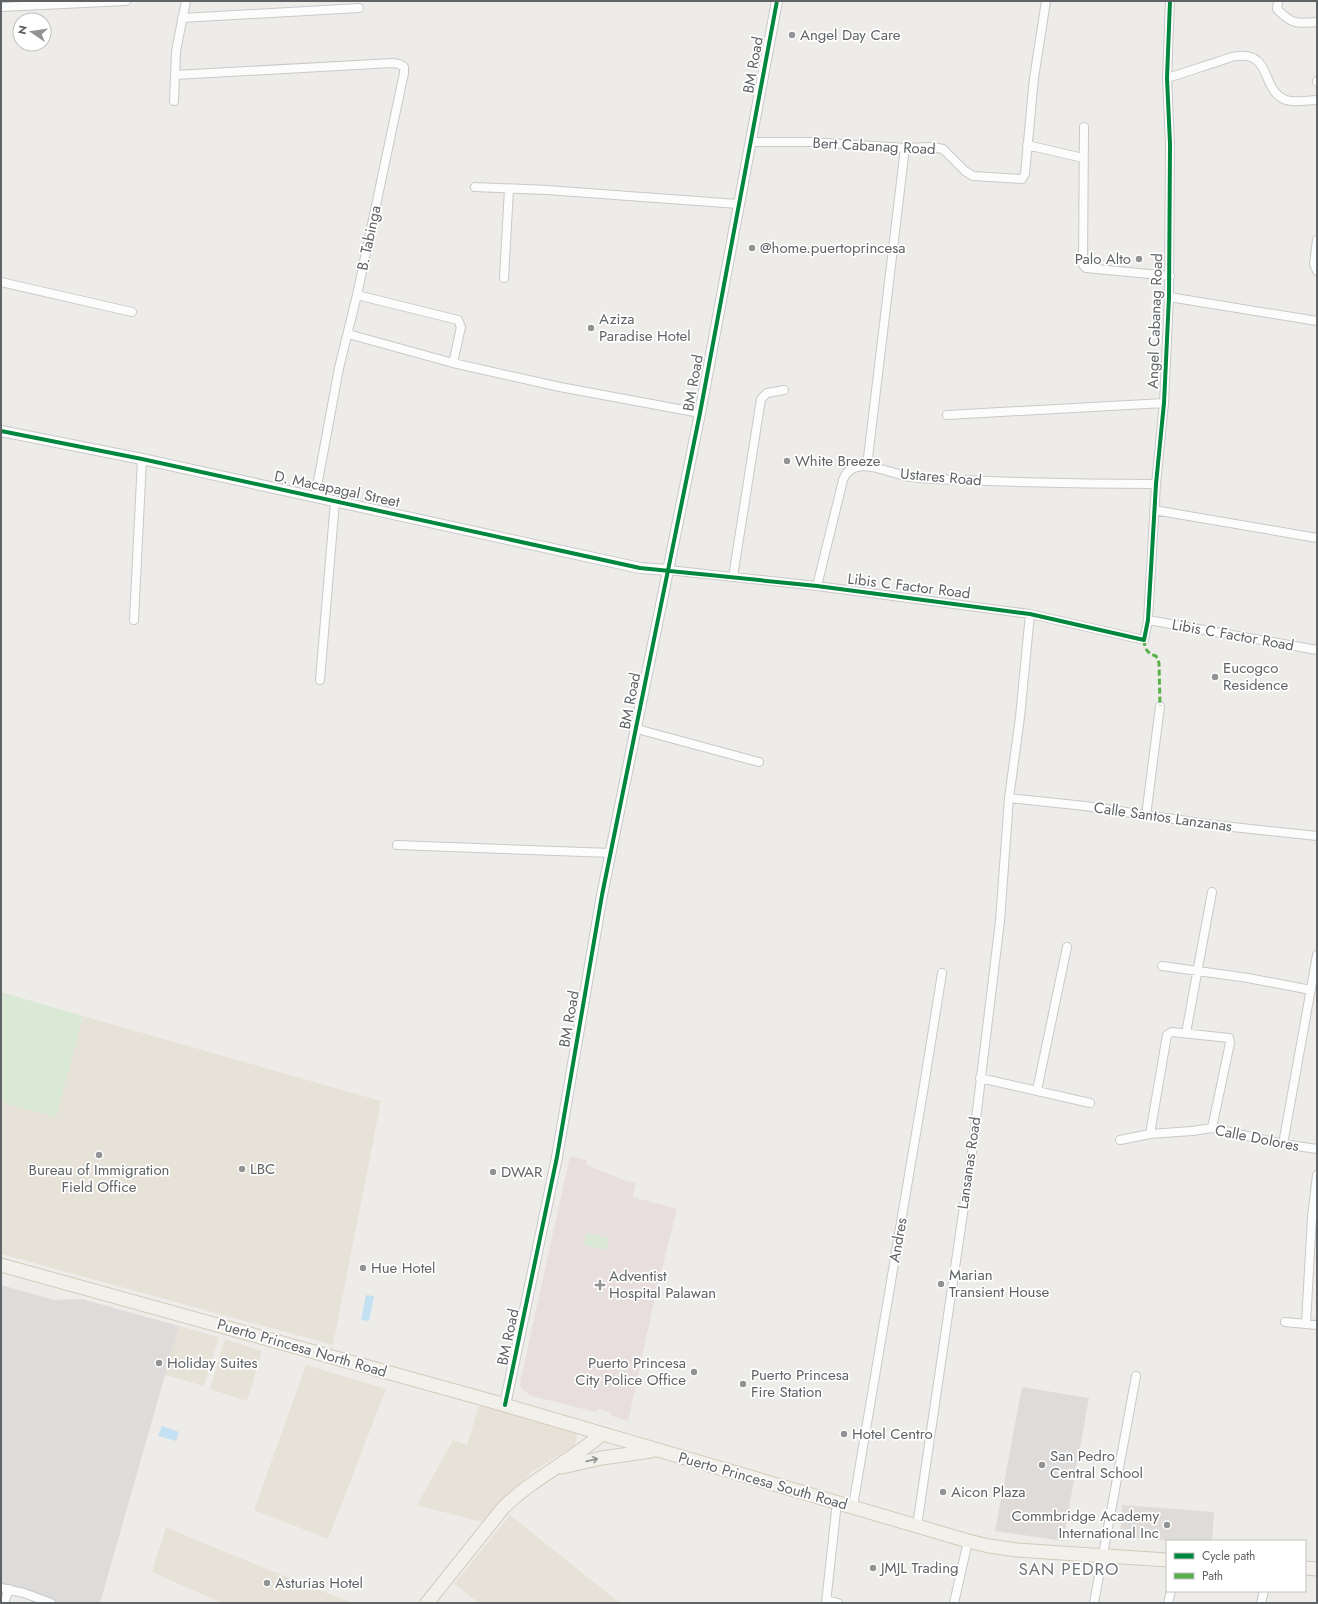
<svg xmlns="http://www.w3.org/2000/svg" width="1318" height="1604" font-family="Jost,sans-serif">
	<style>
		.commercial { fill: #e6e2d8 }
		.industrial { fill: #dedcda }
		.education { fill: #dedbd8 }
		.medical { fill: #e8dede }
		.green { fill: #dae8d6 }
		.water { fill: #c3e1f2 }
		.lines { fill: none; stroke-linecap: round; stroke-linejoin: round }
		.minor-casing { stroke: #c9c9c9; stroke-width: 10 }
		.tertiary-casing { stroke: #c9c9c9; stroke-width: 12 }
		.primary-casing { stroke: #d3caba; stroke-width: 15 }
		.minor { stroke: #fcfcfc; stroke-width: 8 }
		.tertiary { stroke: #fcfcfc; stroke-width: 10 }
		.primary { stroke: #f2f0ea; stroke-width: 13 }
		.quiet { stroke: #59b04a; stroke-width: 3; stroke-dasharray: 6 3; stroke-linecap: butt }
		.cycleway-casing { stroke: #fff; stroke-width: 6 }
		.cycleway { stroke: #00873e; stroke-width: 4 }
		.oneway { stroke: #929494 }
		.poi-dot { fill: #919394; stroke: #fff; stroke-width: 1.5 }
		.labels { text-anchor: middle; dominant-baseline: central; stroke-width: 3.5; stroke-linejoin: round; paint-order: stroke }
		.poi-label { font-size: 15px; fill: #5f6366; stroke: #fff; text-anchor: start }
		.street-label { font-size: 15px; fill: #5f6366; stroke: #fff }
		.quarter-label { font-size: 17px; letter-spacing: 1px; fill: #707578; stroke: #fff }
	</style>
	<rect width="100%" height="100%" fill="#eeece9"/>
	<path class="commercial" d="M83,1016l298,85 -48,244 -332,-91v-152l55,15z
		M179,1326l40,11 -15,49 -39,-11z
		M225,1339l37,12 -15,50 -37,-12z
		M306,1365l80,24 -58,150 -74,-29z
		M479,1406l99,27 -4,13 -41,25 -52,51 -64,-17 36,-65 14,5z
		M510,1515l110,88h-141l-25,-19z
		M166,1527l59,25 127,51h-130l-70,-31z"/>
	<path class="industrial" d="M1,1285l53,15 28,-1 97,27 -79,277h-40l-35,-14 -24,-4z"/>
	<path class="education" d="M1022,1387l67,11 -26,143 -68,-10z
		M1122,1505l92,7 -2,29h-40l-52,-4z"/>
	<path class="medical" d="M570,1156l17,4 -1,5 40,16 10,2 -3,14 44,12 -21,84 -28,128 -16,-5 -3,-4 -10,-3 -4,3 -63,-16 -8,-5 -4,-5 1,-8z"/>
	<path class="green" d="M1,992l82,24 -27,101 -55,-15z
		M586,1233l23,5 -2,12 -23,-5z"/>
	<path class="water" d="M366,1295l8,1 -5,25 -8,-1z
		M162,1426l17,6 -3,9 -18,-5z"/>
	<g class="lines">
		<defs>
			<path id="minor" d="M1278,1l-1,8c14,15 20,15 40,13
				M1,7l125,-6
				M182,18l177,-10
				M175,75l217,-12 7,1 5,3v6l-47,222 -18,73 -24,129
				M1167,78c17,-5 34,-11 50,-16 7,-2 14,-6 21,-6 34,-4 23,35 48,44 9,3 22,0 31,0
				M1317,81v1
				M174,101l2,-50 10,-50
				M1084,127l-1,138 3,3 84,8
				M751,142h60l94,6 28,-1 10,2 22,22 8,5 49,3 3,-5 9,-96 12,-77
				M1027,145l56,13
				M475,187l72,3 191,14
				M1317,240l-3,24 3,7
				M504,278l5,-89
				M1,282l131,30
				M357,295l101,25 3,7 -8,36
				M1169,297l148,24
				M348,334l105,29 107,24 140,26
				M947,415l217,-12
				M867,466l38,-318
				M1154,510l163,28
				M668,570l149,16 213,28 114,26 4,-20 8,-136 8,-81 5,-106 1,-153 -3,-66 3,-77
				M733,577l28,-178 6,-6 17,-3
				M817,586l26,-106c9,-25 41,-9 59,-5 5,2 12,2 18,3 23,2 46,2 69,3 56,2 111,3 167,3
				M134,620l8,-161
				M1148,620l169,30
				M320,680l15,-179
				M637,729l122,33
				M1009,798l76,8 129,19 103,11
				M1146,816l14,-110
				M397,845l214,8
				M1162,966l86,12 63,12
				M1186,1033l26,-141
				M980,1078l110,25
				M1037,1090l30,-143
				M1150,1134l17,-99 5,-3 57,6 1,5 -18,85
				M1120,1140l30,-6 42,-3 20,-3 71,16 34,5
				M1283,1144l34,-189
				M1285,1322l32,3
				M1306,1323l6,-106 5,-42
				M853,1506l70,-414 19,-119
				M917,1526l55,-374 28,-231 9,-123 11,-81 10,-103
				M1,1588l23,5 27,10
				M827,1600l11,3
				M4,1603l5,-14
				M826,1603l11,-101
				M954,1603l14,-62
				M1094,1603l42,-227
				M1168,1603l3,-12
				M1261,1603l3,-12"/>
			<path id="tertiary" d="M1,431l141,28 498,109 28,2
				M505,1405l52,-248 45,-262 98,-482 77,-412"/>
			<path id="primary" d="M1,1265l490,136 477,140 21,5 28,4 150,10
				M562,1467l40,-9 49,-7
				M1305,1568l12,1
				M427,1603l76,-95c29,-29 68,-47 99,-74"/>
		</defs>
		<use href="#minor" class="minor-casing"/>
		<use href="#tertiary" class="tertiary-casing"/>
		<use href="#primary" class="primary-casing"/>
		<use href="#minor" class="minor"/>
		<use href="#tertiary" class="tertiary"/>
		<use href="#primary" class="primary"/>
		<path class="quiet" d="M1144,640c1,10 3,13 12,16l3,7 1,43"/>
		<defs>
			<path id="cycleway" d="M1,431l141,28 498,109 177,18 213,28 114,26 4,-20 8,-136 8,-81 5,-106 1,-153 -3,-66 3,-77
				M505,1405l52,-248 45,-262 98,-482 77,-412"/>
		</defs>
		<use href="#cycleway" class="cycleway-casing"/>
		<use href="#cycleway" class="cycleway"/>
	</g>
	<defs><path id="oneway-shaft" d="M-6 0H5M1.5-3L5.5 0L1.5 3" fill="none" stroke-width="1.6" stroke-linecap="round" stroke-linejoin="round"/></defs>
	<use class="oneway" href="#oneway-shaft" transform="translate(592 1460) rotate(-13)"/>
	<g class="poi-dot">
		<circle cx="792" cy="35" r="4"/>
		<circle cx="752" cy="248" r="4"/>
		<circle cx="1139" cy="259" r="4"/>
		<circle cx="591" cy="328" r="4"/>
		<circle cx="787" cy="461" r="4"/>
		<circle cx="1215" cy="677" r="4"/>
		<circle cx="99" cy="1155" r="4"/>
		<circle cx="242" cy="1169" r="4"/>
		<circle cx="493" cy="1172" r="4"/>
		<circle cx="363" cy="1268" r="4"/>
		<circle cx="941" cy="1284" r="4"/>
		<path d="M598 1279h4v4h4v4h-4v4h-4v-4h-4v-4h4z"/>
		<circle cx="159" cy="1363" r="4"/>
		<circle cx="694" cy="1372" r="4"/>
		<circle cx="743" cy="1384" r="4"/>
		<circle cx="844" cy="1434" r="4"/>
		<circle cx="1042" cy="1465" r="4"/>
		<circle cx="943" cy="1492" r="4"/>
		<circle cx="1167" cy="1525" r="4"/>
		<circle cx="873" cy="1568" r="4"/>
		<circle cx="267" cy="1583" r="4"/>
	</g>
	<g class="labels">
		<g class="poi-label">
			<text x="800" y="35">Angel Day Care</text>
			<text x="760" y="248">@home.puertoprincesa</text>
			<text x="1131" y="259" text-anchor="end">Palo Alto</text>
			<text x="599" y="319">Aziza<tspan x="599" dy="17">Paradise Hotel</tspan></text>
			<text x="795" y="461">White Breeze</text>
			<text x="1223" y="668">Eucogco<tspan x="1223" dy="17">Residence</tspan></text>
			<text x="250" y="1169">LBC</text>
			<text x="99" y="1170" text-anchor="middle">Bureau of Immigration<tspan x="99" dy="17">Field Office</tspan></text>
			<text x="501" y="1172">DWAR</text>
			<text x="371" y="1268">Hue Hotel</text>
			<text x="949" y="1275">Marian<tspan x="949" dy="17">Transient House</tspan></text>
			<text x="609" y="1276">Adventist<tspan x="609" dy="17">Hospital Palawan</tspan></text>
			<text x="167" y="1363">Holiday Suites</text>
			<text x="686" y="1363" text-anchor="end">Puerto Princesa<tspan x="686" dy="17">City Police Office</tspan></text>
			<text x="751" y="1375">Puerto Princesa<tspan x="751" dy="17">Fire Station</tspan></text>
			<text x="852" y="1434">Hotel Centro</text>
			<text x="1050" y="1456">San Pedro<tspan x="1050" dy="17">Central School</tspan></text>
			<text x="951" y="1492">Aicon Plaza</text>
			<text x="1159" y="1516" text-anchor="end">Commbridge Academy<tspan x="1159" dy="17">International Inc</tspan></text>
			<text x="881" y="1568">JMJL Trading</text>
			<text x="275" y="1583">Asturias Hotel</text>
		</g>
		<g class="street-label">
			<text transform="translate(753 65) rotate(-80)">BM Road</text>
			<text transform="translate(874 146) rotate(3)">Bert Cabanag Road</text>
			<text transform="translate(369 238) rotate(-78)">B. Tabinga</text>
			<text transform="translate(1155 321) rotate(-88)">Angel Cabanag Road</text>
			<text transform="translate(693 383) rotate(-80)">BM Road</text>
			<text transform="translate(941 477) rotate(5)">Ustares Road</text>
			<text transform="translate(337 489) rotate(12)">D. Macapagal Street</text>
			<text transform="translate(909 586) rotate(7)">Libis C Factor Road</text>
			<text transform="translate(1233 635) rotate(10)">Libis C Factor Road</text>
			<text transform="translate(630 701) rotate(-79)">BM Road</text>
			<text transform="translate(1163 817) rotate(8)">Calle Santos Lanzanas</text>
			<text transform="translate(569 1019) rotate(-80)">BM Road</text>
			<text transform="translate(1257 1138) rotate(11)">Calle Dolores</text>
			<text transform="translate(969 1163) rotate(-82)">Lansanas Road</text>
			<text transform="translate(898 1240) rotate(-80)">Andres</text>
			<text transform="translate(508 1337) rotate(-78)">BM Road</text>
			<text transform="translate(302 1348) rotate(16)">Puerto Princesa North Road</text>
			<text transform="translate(763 1481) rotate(16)">Puerto Princesa South Road</text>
		</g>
		<g class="quarter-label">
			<text x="1069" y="1569">SAN PEDRO</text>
		</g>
	</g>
	<rect width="1318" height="1604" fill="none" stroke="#5f6366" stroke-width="4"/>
	<rect x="1166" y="1540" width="140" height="52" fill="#ffffff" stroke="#bfc1c2"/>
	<rect x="1174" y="1553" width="20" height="6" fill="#00873e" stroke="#bfc1c2"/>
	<text x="1202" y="1560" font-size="12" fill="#5f6366">Cycle path</text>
	<rect x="1174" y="1573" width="20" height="6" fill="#59b04a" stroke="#bfc1c2"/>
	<text x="1202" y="1580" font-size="12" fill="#5f6366">Path</text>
	<g transform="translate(32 32) rotate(283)"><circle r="19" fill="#ffffff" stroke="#bfc1c2"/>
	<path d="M0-3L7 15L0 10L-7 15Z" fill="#919394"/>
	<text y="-6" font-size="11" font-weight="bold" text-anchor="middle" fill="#5f6366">N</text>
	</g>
</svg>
